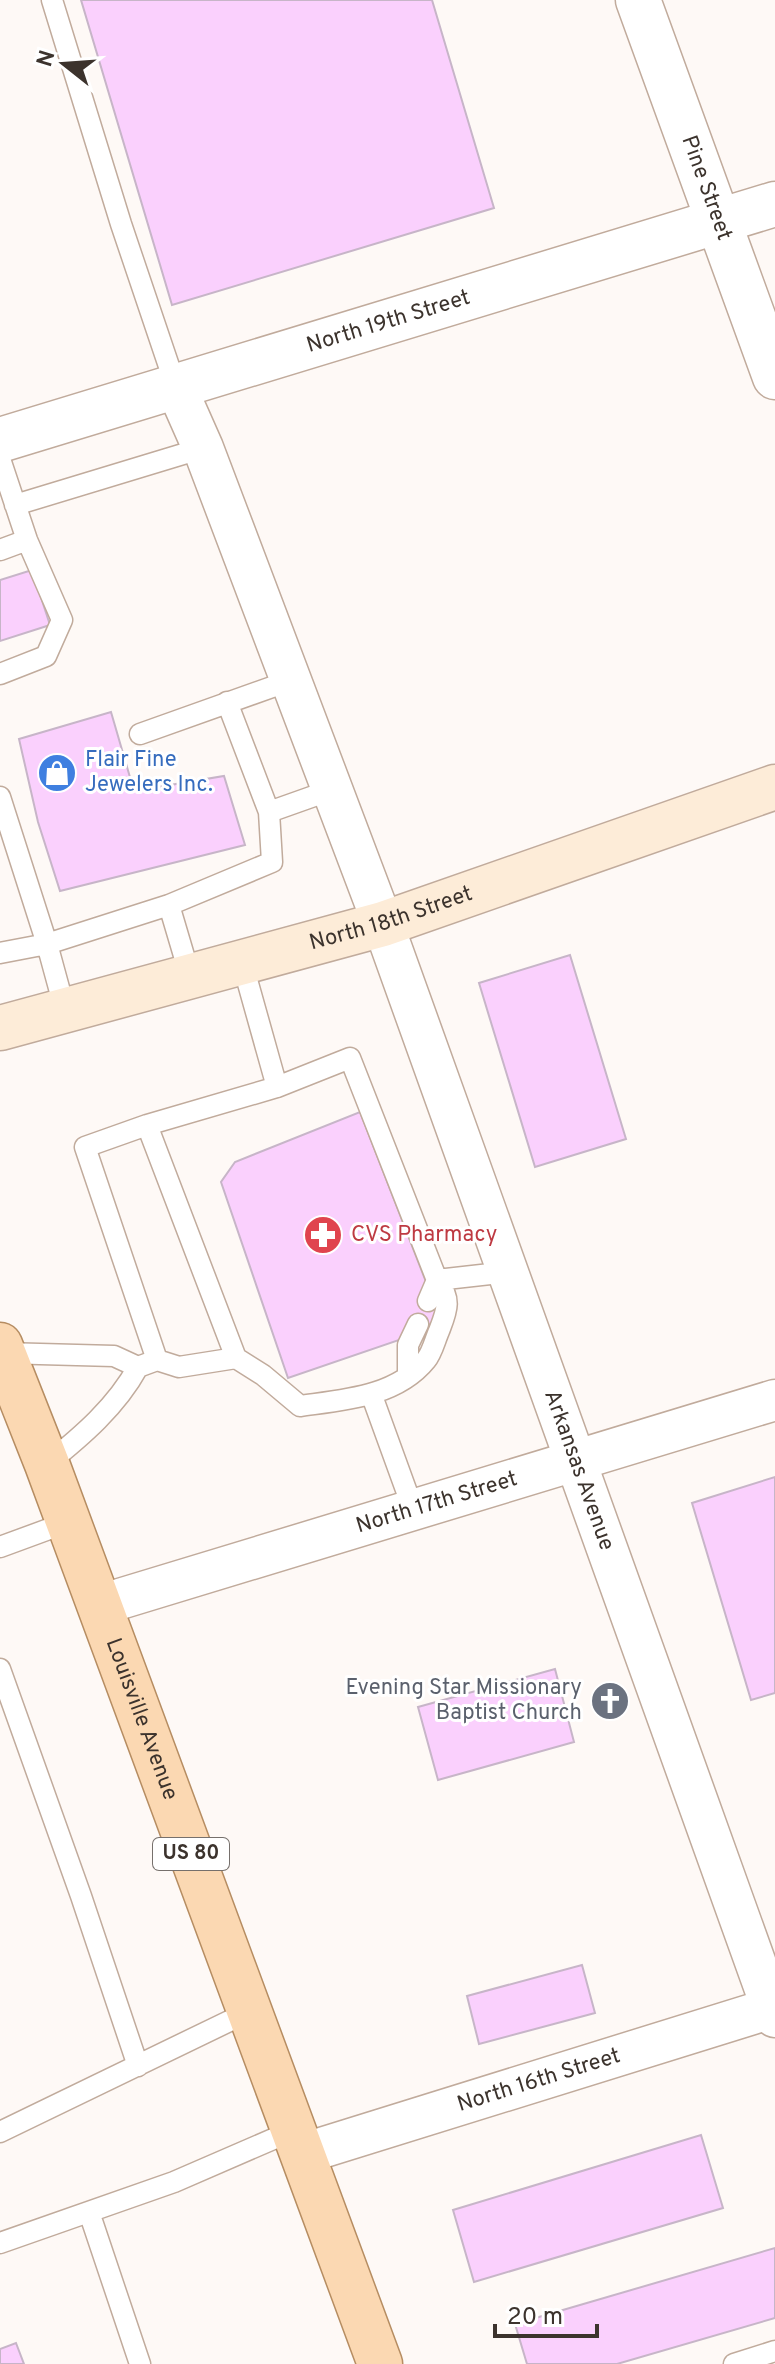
<svg xmlns="http://www.w3.org/2000/svg" width="775" height="2364" font-family="Overpass,sans-serif">
	<style>
		.building { fill: #fad0fd; stroke: #c7b5c8; stroke-width: 2 }
		.lines { fill: none; stroke-linecap: round; stroke-linejoin: round }
		.service-casing { stroke: #c1ab9c; stroke-width: 23 }
		.minor-casing { stroke: #c1ab9c; stroke-width: 43 }
		.tertiary-casing { stroke: #c1ab9c; stroke-width: 47 }
		.secondary-casing { stroke: #c1ab9c; stroke-width: 47 }
		.primary-casing { stroke: #b68d62; stroke-width: 47 }
		.service { stroke: #fff; stroke-width: 20 }
		.minor { stroke: #fff; stroke-width: 40 }
		.tertiary { stroke: #fff; stroke-width: 44 }
		.secondary { stroke: #fdecd8; stroke-width: 44 }
		.primary { stroke: #fbd8b2; stroke-width: 44 }
		.labels { text-anchor: middle; dominant-baseline: central; stroke-width: 6; stroke-linejoin: round; paint-order: stroke }
		.shield { fill: #fff; stroke: #76706c; stroke-width: 2 }
		.shield-label { font-size: 20px; font-weight: bold; fill: #3c332d }
		.street-label { font-size: 22px; fill: #3c332d; stroke: #fff }
		.shop-label { font-size: 22px; fill: #366cbe; stroke: #fff; text-anchor: start }
		.health-label { font-size: 22px; fill: #be3a42; stroke: #fff; text-anchor: start }
		.worship-label { font-size: 22px; fill: #5b616d; stroke: #fff; text-anchor: end }
	</style>
	<rect width="100%" height="100%" fill="#fef9f6"/>
	<path class="building" d="M81,0h351l62,208 -322,97z
		M32,570l18,55 -50,16v-61z
		M111,712l23,79 90,-15 21,69 -185,46 -22,-69 -19,-83z
		M570,955l56,184 -91,28 -56,-184z
		M360,1112l68,175 13,19 -10,25 -13,-7 -13,14 -117,40 -67,-196 14,-20z
		M775,1477v216l-24,7 -59,-197z
		M555,1669l19,73 -136,38 -20,-73z
		M582,1965l13,48 -116,31 -12,-48z
		M701,2135l22,73 -249,74 -21,-72z
		M775,2248v70l-158,46h-90l-12,-40z
		M16,2343l8,21h-24v-15z"/>
	<g class="lines">
		<defs>
			<path id="service" d="M52,0l69,224 55,163
				M0,459l27,81 35,80 -16,36 -46,18
				M15,505l188,-57
				M0,550l27,-10
				M227,702l42,110
				M140,734l149,-53
				M0,797l47,147 122,-39 21,71
				M169,905l103,-43 -3,-50 62,-22
				M0,953l47,-9 18,66
				M242,962l35,125
				M147,1125l130,-38 73,-29 87,222c15,20 10,30 2,51 -4,9 -7,22 -13,29 -30,37 -83,40 -126,46l-37,-31 -27,-17 -89,-233 -62,22 72,213 22,7 57,-9
				M437,1280l71,-8
				M428,1301l9,-21
				M3,1353l111,3 24,11
				M408,1375v-30l10,-21
				M372,1396l41,113
				M47,1464c35,-28 69,-57 91,-97l19,-7
				M0,1547l68,-25
				M0,1669l81,227 57,170
				M0,2132l250,-121
				M89,2212l51,152
				M0,2243l174,-61 120,-52
				M734,2364l41,-13"/>
			<g id="minor">
				<path id="s1" d="M176,387l27,61 180,476 392,1093"/>
				<path id="s2" d="M100,1605l675,-205"/>
				<path id="s3" d="M302,2154l473,-147"/>
			</g>
			<g id="tertiary">
				<path id="s4" d="M638,0l137,377"/>
				<path id="s5" d="M0,440l775,-236"/>
			</g>
			<g id="secondary">
				<path id="s6" d="M0,1028l383,-104 392,-137"/>
			</g>
			<g id="primary">
				<path id="s7" d="M0,1345l47,119 333,900"/>
			</g>
		</defs>
		<use href="#service" class="service-casing"/>
		<use href="#minor" class="minor-casing"/>
		<use href="#tertiary" class="tertiary-casing"/>
		<use href="#secondary" class="secondary-casing"/>
		<use href="#primary" class="primary-casing"/>
		<use href="#service" class="service"/>
		<use href="#minor" class="minor"/>
		<use href="#tertiary" class="tertiary"/>
		<use href="#secondary" class="secondary"/>
		<use href="#primary" class="primary"/>
	</g>
	<defs>
		<symbol id="shop-disc" viewBox="-11 -11 22 22"><circle r="9.5" fill="#3f7fe0" stroke="#fff"/><path d="M-5-2.5h2.3a2.7 3.5 0 0 1 5.4 0H5L5.5 6h-11ZM-1.5-2.5h3a1.5 2.3 0 0 0-3 0Z" fill="#fff"/></symbol>
		<symbol id="pharmacy-disc" viewBox="-11 -11 22 22"><circle r="9.5" fill="#e0444e" stroke="#fff"/><path d="M-2-6h4v4h4v4h-4v4h-4v-4h-4v-4h4Z" fill="#fff"/></symbol>
		<symbol id="church-disc" viewBox="-11 -11 22 22"><circle r="9.5" fill="#6b7280" stroke="#fff"/><path d="M-1.2-6h2.4v3.5h3.3v2.4h-3.3V6h-2.4V-.1h-3.3v-2.4h3.3Z" fill="#fff"/></symbol>
	</defs>
	<g fill-rule="evenodd">
		<use href="#shop-disc" x="35" y="751" width="44" height="44"/>
		<use href="#pharmacy-disc" x="301" y="1213" width="44" height="44"/>
		<use href="#church-disc" x="588" y="1679" width="44" height="44"/>
	</g>
	<g class="labels">
		<rect class="shield" x="153" y="1838" width="76" height="32" rx="6"/>
		<g class="shield-label">
			<text x="191" y="1854">US 80</text>
		</g>
		<g class="street-label">
			<text stroke="none"><textPath href="#s4" startOffset="200">Pine Street</textPath></text>
			<text stroke="none"><textPath href="#s5" startOffset="406">North 19th Street</textPath></text>
			<text stroke="none"><textPath href="#s6" startOffset="406">North 18th Street</textPath></text>
			<text stroke="none"><textPath href="#s1" startOffset="1156">Arkansas Avenue</textPath></text>
			<text stroke="none"><textPath href="#s2" startOffset="352">North 17th Street</textPath></text>
			<text stroke="none"><textPath href="#s7" startOffset="400">Louisville Avenue</textPath></text>
			<text stroke="none"><textPath href="#s3" startOffset="248">North 16th Street</textPath></text>
		</g>
		<g class="shop-label">
			<text x="85" y="760">Flair Fine<tspan x="85" dy="25">Jewelers Inc.</tspan></text>
		</g>
		<g class="health-label">
			<text x="351" y="1235">CVS Pharmacy</text>
		</g>
		<g class="worship-label">
			<text x="582" y="1688">Evening Star Missionary<tspan x="582" dy="25">Baptist Church</tspan></text>
		</g>
	</g>
	<g transform="translate(64 64) rotate(287)" stroke="#ffffff" stroke-width="6" paint-order="stroke">
	<path d="M0-6L14 30L0 20L-14 30Z" fill="#3c332d"/>
	<text y="-12" font-size="22" font-weight="bold" text-anchor="middle" fill="#3c332d">N</text>
	</g>
	<path d="M495 2324v12h102v-12" fill="none" stroke="#3c332d" stroke-width="4"/>
	<text x="507" y="2324" font-size="24" fill="#3c332d" stroke="#ffffff" stroke-width="6" paint-order="stroke">20 m</text>
</svg>
